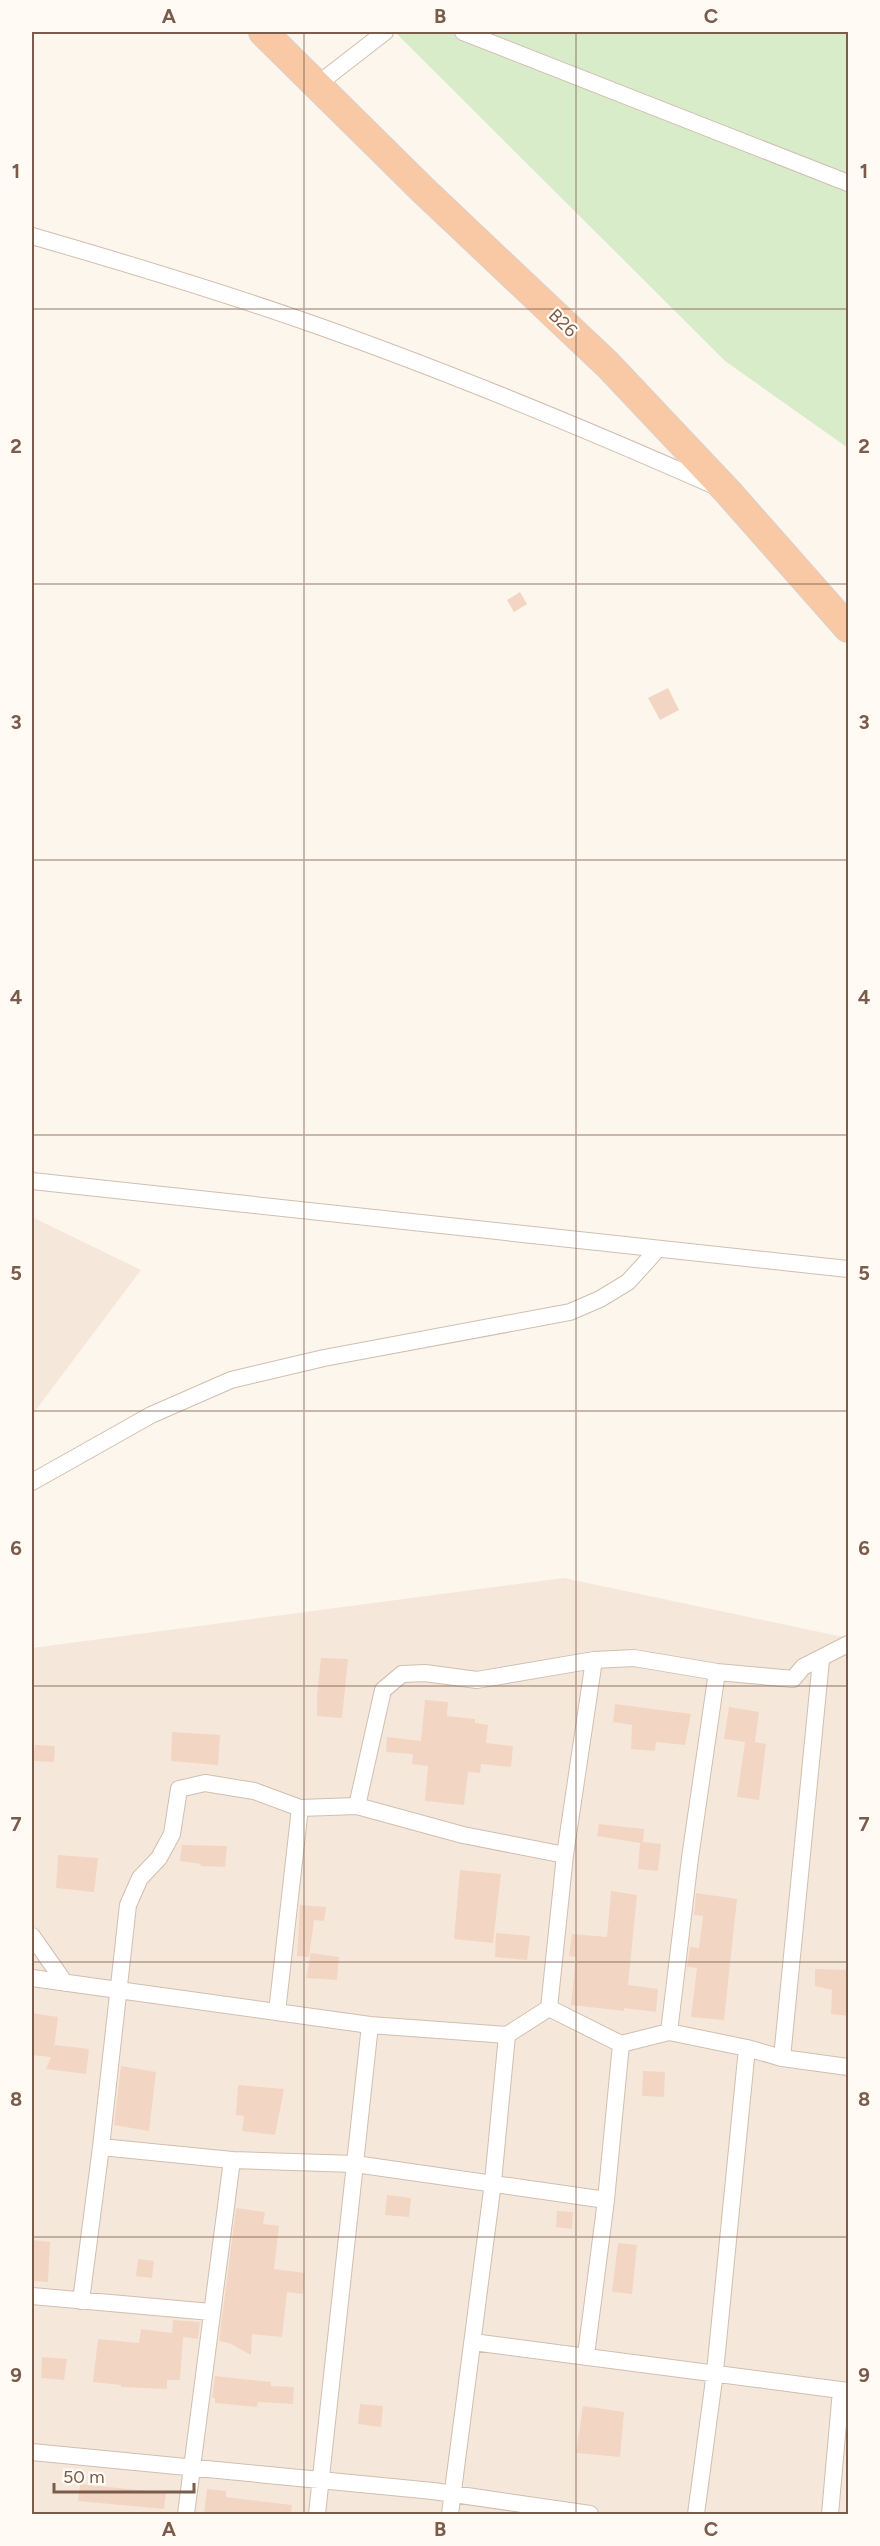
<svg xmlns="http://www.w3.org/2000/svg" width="880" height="2546" font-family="Figtree,sans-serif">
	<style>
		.residential { fill: #f5e8da }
		.green { fill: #d8ecc9 }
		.building { fill: #f3d5c3 }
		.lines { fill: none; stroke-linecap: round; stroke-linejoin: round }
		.minor-casing { stroke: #d1beb0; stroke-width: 18 }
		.trunk-casing { stroke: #dad1cd; stroke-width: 30 }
		.minor { stroke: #fff; stroke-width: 16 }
		.trunk { stroke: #f9c8a4; stroke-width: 28 }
		.grid { fill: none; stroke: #7a5c4d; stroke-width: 1.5; stroke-opacity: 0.55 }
		.labels { text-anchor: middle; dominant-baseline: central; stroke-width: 4.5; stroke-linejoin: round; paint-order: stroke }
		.street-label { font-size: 18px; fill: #7a5c4d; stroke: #fffaf3 }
		.neatline { fill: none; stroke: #7a5c4d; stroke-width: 2 }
		.grid-label { font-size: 20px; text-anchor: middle; font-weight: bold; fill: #7a5c4d }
	</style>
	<rect width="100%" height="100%" fill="#fdf6ec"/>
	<path class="residential" d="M32,1217l109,53 -109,145z
		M564,1578l284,60v876h-816v-866z"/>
	<path class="green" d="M395,32h453v416l-123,-87z"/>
	<path class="building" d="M520,592l7,12 -13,8 -7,-12z
		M668,688l11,22 -19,10 -12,-22z
		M321,1658l27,1 -6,59 -25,-2v-20z
		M425,1700l23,2 -1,14 28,3v4l13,2 -2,18 27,3 -2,21 -30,-3 -1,9 -12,-1 -4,33 -39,-4 3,-35 -16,-2 1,-10 -27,-2 1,-15 34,4z
		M615,1704l76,10 -6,31 -29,-3 -1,9 -24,-2 1,-24 -19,-3z
		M729,1707l30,5 -4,30 11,2 -7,56 -22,-3 8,-55 -21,-3z
		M172,1732l48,3 -2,30 -47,-4z
		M35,1745l20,1 -1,16 -21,-1z
		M599,1824l45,5 -1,13 18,2 -3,27 -20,-2 2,-26 -43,-7z
		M182,1845l45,1 -2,21 -25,-1 1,-2 -21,-3z
		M58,1855l40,3 -4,34 -38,-4z
		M460,1870l41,4 -8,69 -39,-4z
		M611,1891l26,4 -9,90 30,4 -2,23 -32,-4v3l-53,-6 5,-48 -7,-1 3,-22 35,3z
		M696,1893l41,6 -13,121 -33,-3 6,-49 -10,-1 3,-20 9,1 4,-32 -9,-1z
		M300,1905l26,2 -2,14 -10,-1 -5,37 -12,-1z
		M496,1933l34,3 -3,24 -32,-3z
		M311,1953l28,4 -2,23 -31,-2z
		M815,1969l34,1v46l-18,-2 1,-24 -17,-4z
		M32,2013l26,4 -4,31 1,-3 34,4 -3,25 -40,-5 5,-12 -19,-2z
		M121,2066l35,6 -7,59 -35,-6z
		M643,2071l22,1 -1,25 -22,-1z
		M238,2085l46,4 -9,46 -33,-4 2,-15 -8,-1z
		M387,2195l24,3 -2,19 -24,-2z
		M236,2208l29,4 -2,12 16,2 -5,43 31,4 -2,21 -16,-2 -5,45 -30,-3 -1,21 -22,-12 -10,-2z
		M557,2211l16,1 -1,17 -16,-2z
		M32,2240l18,2 -2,40 -16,-1z
		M618,2243l19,2 -5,49 -20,-2z
		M138,2259l16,2 -2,17 -16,-2z
		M173,2320l27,2 -2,17 -15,-2 -3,43h-13v9l-46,-2v-2l-28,-3 5,-43 41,4 2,-14 31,4z
		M42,2357l25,2 -3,21 -23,-2z
		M215,2376l56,6v4l23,1 -1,17 -35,-2 -1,5 -42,-4v-5h-3z
		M360,2404l23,2 -2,21 -23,-3z
		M583,2406l41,6 -4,45 -44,-4z
		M80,2484l86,9 -2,16 -86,-8z
		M207,2489l19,2v6l66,8 -1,9h-87z"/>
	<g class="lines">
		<defs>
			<path id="minor" d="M463,32l385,151
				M318,84l67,-52
				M32,236c90,26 180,53 269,84 141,49 278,106 414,166
				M32,1181l816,88
				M32,1482l119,-67 80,-35 93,-22 246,-46 30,-13 28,-17 29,-32
				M357,1806l26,-116 19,-16 23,-1 52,7 117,-20 40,-2 83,14 76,7 10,-12 45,-23
				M32,1936l33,47
				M32,1978l338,47 137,10 42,-27 72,36 48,-12 78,16 35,10 66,9
				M549,2008l16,-153 29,-195
				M277,2012l23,-204
				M669,2032l21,-174 27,-186
				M782,2058l39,-398
				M101,2147l131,13 123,4 251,36
				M32,2296l179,16
				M81,2301l20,-154 27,-242 12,-27 19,-20 13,-24 7,-45 26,-6 49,8 46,17 57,-2 106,29 102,20
				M473,2342l375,49
				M586,2355l20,-155 15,-156
				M32,2452l401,39 157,23
				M186,2514l46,-354
				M317,2514l53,-489
				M450,2514l43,-332 14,-147
				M696,2514l19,-142 32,-324
				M830,2514l11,-124"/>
			<path id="trunk" d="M263,32l160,158 185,175 120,127 120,136"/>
		</defs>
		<use href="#minor" class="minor-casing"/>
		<use href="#trunk" class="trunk-casing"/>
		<use href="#minor" class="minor"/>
		<use href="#trunk" class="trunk"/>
	</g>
	<path class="grid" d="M304,32v2482M576,32v2482M32,309h816M32,584h816M32,860h816M32,1135h816M32,1411h816M32,1686h816M32,1962h816M32,2237h816"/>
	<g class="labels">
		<g class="street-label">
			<text transform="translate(563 323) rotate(44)">B26</text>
		</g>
	</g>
	<rect width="880" height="2546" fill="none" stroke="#fffaf3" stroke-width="66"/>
	<path d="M54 2483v9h140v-9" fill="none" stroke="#7a5c4d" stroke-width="3"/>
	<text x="63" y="2483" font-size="18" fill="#7a5c4d" stroke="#fffaf3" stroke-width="4.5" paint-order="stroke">50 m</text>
	<rect x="33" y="33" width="814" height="2480" class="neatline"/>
	<g class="grid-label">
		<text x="169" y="23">A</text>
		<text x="440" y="23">B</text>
		<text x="711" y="23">C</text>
		<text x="16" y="178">1</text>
		<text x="864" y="178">1</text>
		<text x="16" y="453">2</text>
		<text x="864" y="453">2</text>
		<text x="16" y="729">3</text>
		<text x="864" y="729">3</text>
		<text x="16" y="1004">4</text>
		<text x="864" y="1004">4</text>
		<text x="16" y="1280">5</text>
		<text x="864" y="1280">5</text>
		<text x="16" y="1555">6</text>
		<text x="864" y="1555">6</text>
		<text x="16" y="1831">7</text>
		<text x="864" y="1831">7</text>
		<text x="16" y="2106">8</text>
		<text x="864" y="2106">8</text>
		<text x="16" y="2382">9</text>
		<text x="864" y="2382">9</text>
		<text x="169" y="2536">A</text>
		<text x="440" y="2536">B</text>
		<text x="711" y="2536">C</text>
	</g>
</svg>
